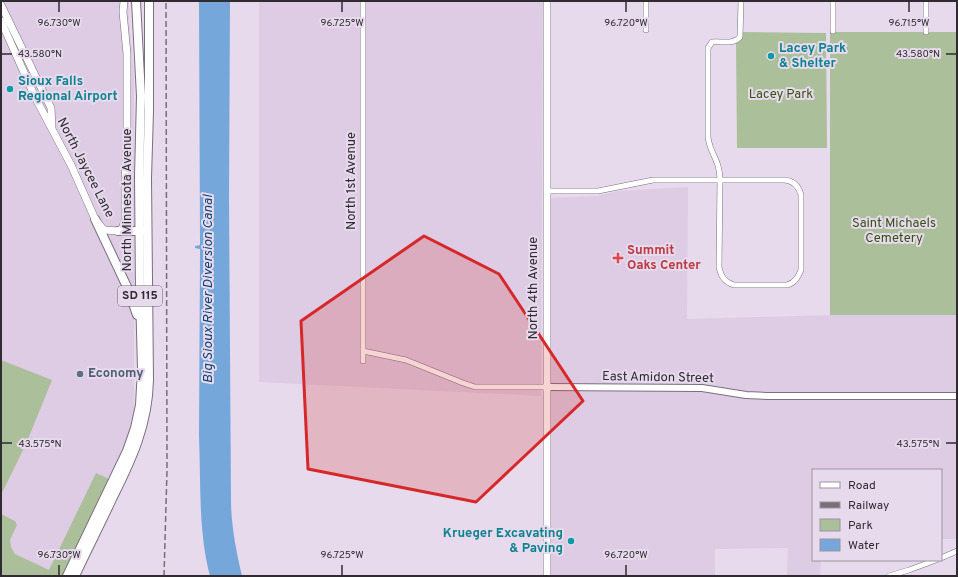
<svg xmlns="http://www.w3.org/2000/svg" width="958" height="577" font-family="Overpass,sans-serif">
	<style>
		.built { fill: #ddcce4 }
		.green { fill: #abbf9a }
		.water { fill: #76a7da }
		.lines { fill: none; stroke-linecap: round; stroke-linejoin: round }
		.minor-casing { stroke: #7a6f7f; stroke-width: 6 }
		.tertiary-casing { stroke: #7a6f7f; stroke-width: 8 }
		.secondary-casing { stroke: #7a6f7f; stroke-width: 8 }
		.primary-casing { stroke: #7a6f7f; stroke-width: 10 }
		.minor { stroke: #fff; stroke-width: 5 }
		.tertiary { stroke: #fff; stroke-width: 6 }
		.secondary { stroke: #fff; stroke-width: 7 }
		.primary { stroke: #fff; stroke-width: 8 }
		.rail { stroke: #766f79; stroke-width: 1.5; stroke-dasharray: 6 3; stroke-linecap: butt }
		.marked { fill: #d62828; fill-opacity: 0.2; stroke: #d62828; stroke-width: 3; stroke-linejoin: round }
		.ticks { fill: none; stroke: #2f2b31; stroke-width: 1.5 }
		.culture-dot { fill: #0f9aa8; stroke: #e7daec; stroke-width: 1.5 }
		.health-dot { fill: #e0444e; stroke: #e7daec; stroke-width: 1.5 }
		.service-dot { fill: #5c6f8a; stroke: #e7daec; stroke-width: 1.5 }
		.labels { text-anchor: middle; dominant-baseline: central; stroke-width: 4; stroke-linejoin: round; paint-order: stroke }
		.shield { fill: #e7daec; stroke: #666069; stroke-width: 1 }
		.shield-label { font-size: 12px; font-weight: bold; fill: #2f2b31 }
		.culture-label { font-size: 13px; font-weight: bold; fill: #0d838f; stroke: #e7daec; text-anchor: start }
		.park-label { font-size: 13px; fill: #345111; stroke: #e7daec }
		.street-label { font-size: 13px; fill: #2f2b31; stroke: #e7daec }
		.health-label { font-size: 13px; font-weight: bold; fill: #be3a42; stroke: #e7daec; text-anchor: start }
		.service-label { font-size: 13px; font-weight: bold; fill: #4e5e75; stroke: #e7daec; text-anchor: start }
		.water-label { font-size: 14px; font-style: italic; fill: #0e4272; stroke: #e7daec }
		.ticks-label { font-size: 10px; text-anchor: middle; fill: #2f2b31; stroke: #e7daec; stroke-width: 4; stroke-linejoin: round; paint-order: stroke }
	</style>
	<rect width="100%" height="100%" fill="#e7daec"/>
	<path class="built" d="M1,1h128v19l5,55v334l-4,21 -7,19 -60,127h-62z
		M259,1h284l-2,395 -282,-14z
		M688,187l-1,132 143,-4h127v224h-16v-69h-128v90h8l-1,16h-33l1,-28 -73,1v27h-165v-378l47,-2 22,-5z"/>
	<path class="green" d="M741,32l85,1 1,115h-90l-1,-107z
		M830,32h127v283h-127z
		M1,360l51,20 -26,64 -25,51z
		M96,473l13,6 -46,97h-62v-62l14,7 2,4 -7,15 1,7 4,7 34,16z"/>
	<path class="water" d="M199,1h31l-1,198 2,300c0,26 5,51 11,77h-32c-12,-45 -9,-94 -11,-140l1,-181v-6l-5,-1v-2l5,-1v-5z"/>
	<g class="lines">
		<defs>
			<path id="minor" d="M363,1v360
				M646,30v-29
				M833,31v-30
				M926,32v-31
				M547,191h51l55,-11h132c9,1 14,7 16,15v75c-3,7 -6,13 -14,15h-53c-9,-3 -13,-8 -15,-18l1,-87c0,-20 -10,-26 -12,-43v-89l4,-6c10,-1 21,3 28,-5l1,-36
				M363,351l43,9 57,23 12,4h71
				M941,558l16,-7
				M889,576l20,-6 27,-10"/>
			<path id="tertiary" d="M546,387l156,1 44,7 21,1h190"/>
			<path id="secondary" d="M1,5l50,103 1,19
				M1,21l34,76 36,68 24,54 7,9 3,2 13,1 4,-2 3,-8v-42l2,-33v-92l-4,-42 1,-11
				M547,576v-575"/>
			<path id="primary" d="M95,219l33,70 9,26
				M118,231h27
				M67,576l60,-125 8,-23 5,-23 2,-36 -2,-76 -1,-117 2,-80 -5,-95
				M75,576c12,-26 25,-51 37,-77 20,-40 36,-74 37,-119l-2,-202 2,-67v-110"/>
		</defs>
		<use href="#minor" class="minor-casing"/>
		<use href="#tertiary" class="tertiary-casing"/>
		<use href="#secondary" class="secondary-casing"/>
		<use href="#primary" class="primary-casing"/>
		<use href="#minor" class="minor"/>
		<use href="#tertiary" class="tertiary"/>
		<use href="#secondary" class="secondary"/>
		<use href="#primary" class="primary"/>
		<path class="rail" d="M164,576l3,-106 -1,-469"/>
	</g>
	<path class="marked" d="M424,236l75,38 84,127 -107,101 -168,-33 -7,-148z"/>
	<path class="ticks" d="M59,2v10M342,2v10M626,2v10M909,2v10M2,54h10M946,54h10M2,443h10M946,443h10M59,565v10M342,565v10M626,565v10"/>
	<g class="culture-dot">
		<circle cx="771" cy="56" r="4"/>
		<circle cx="10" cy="89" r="4"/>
		<circle cx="571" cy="541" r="4"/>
	</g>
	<path class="health-dot" d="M616 252h4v4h4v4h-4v4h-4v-4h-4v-4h4z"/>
	<circle class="service-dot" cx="80" cy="374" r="4"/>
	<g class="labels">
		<rect class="shield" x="118" y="286" width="44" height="20" rx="3"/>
		<g class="shield-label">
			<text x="140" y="296">SD 115</text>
		</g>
		<g class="culture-label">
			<text x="779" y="49">Lacey Park<tspan x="779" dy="15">&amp; Shelter</tspan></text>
			<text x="18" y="82">Sioux Falls<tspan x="18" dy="15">Regional Airport</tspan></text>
			<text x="563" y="534" text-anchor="end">Krueger Excavating<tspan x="563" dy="15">&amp; Paving</tspan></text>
		</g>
		<g class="park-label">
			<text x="781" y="95">Lacey Park</text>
			<text x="894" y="224">Saint Michaels<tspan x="894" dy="15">Cemetery</tspan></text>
		</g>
		<g class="street-label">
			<text transform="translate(85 168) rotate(63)">North Jaycee Lane</text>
			<text transform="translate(352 181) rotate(-90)">North 1st Avenue</text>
			<text transform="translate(128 200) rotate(-90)">North Minnesota Avenue</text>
			<text transform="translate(534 288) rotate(-90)">North 4th Avenue</text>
			<text transform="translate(658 378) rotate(1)">East Amidon Street</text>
		</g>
		<g class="health-label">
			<text x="627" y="251">Summit<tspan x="627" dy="15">Oaks Center</tspan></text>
		</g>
		<g class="service-label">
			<text x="88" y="374">Economy</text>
		</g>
		<g class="water-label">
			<text transform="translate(208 289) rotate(-90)">Big Sioux River Diversion Canal</text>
		</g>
	</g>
	<g class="ticks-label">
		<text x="59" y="26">96.730°W</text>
		<text x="342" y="26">96.725°W</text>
		<text x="626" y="26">96.720°W</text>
		<text x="909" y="26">96.715°W</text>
		<text x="40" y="57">43.580°N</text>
		<text x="918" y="57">43.580°N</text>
		<text x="40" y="447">43.575°N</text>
		<text x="918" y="447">43.575°N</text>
		<text x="59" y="558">96.730°W</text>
		<text x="342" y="558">96.725°W</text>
		<text x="626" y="558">96.720°W</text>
	</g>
	<rect width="958" height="577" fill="none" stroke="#2f2b31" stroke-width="4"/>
	<rect x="812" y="469" width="130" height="92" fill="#e7daec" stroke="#9d94a1"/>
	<rect x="820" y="482" width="20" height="6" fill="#ffffff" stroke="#9d94a1"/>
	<text x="848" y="489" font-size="12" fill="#2f2b31">Road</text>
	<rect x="820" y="502" width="20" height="6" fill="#766f79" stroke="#9d94a1"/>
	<text x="848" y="509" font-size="12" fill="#2f2b31">Railway</text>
	<rect x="820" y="519" width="20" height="12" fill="#abbf9a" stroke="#9d94a1"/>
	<text x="848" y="529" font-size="12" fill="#2f2b31">Park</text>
	<rect x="820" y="539" width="20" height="12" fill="#76a7da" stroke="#9d94a1"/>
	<text x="848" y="549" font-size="12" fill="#2f2b31">Water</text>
</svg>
